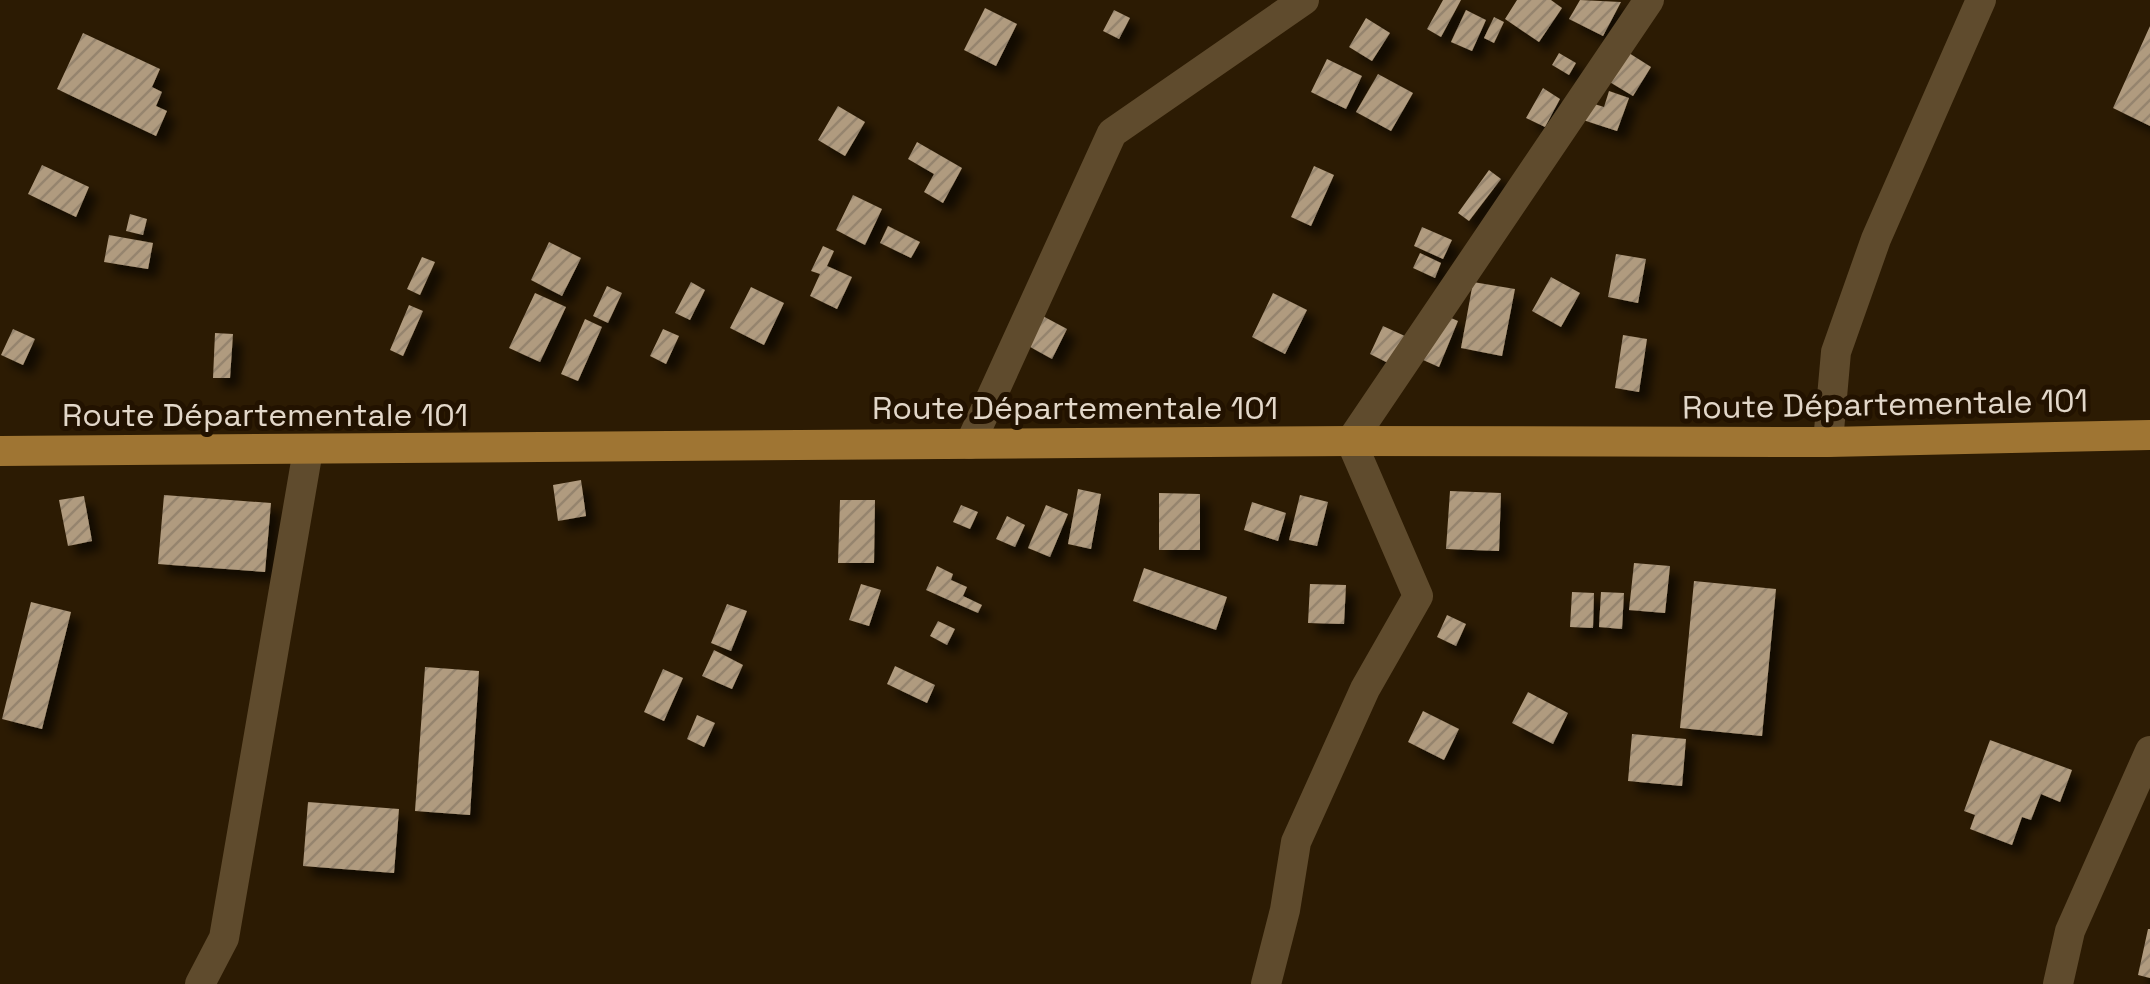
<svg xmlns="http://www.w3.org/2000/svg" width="2150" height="984" font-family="'Space Grotesk',sans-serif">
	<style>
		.building { fill: url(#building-hatch); filter: url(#shadow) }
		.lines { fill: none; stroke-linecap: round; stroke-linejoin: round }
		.minor { stroke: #5f4b2d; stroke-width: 30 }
		.major { stroke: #9f7533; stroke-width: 30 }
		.labels { text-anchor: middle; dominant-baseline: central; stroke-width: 10; stroke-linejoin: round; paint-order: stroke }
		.street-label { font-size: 32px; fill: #e2d7c9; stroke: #221200 }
	</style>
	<defs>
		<pattern id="building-hatch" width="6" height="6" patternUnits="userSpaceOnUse" patternTransform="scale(2.5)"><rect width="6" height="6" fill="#b09b7f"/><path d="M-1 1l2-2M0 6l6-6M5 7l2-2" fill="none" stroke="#95846e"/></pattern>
		<filter id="shadow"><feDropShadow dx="9" dy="9" stdDeviation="5" flood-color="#0009"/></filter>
	</defs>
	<rect width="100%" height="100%" fill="#2c1b03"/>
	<path class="building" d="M1443,0h18l-20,37 -14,-8z
		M1517,0h34l11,8 -23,34 -34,-23z
		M1580,0l41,2 -18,34 -34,-17z
		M985,8l32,16 -21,42 -32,-16z
		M1114,10l16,8 -11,21 -16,-8z
		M1466,10l20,10 -14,31 -21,-9z
		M1494,17l10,5 -10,21 -10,-5z
		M1366,18l24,15 -18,28 -23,-14z
		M2150,26v100l-37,-18z
		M83,33l77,36 -8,18 10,5 -6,14 11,5 -11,25 -99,-47z
		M1621,48l30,19 -18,29 -30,-18z
		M1559,53l17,10 -7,12 -17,-10z
		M1327,59l35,17 -16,33 -35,-17z
		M1378,74l35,19 -22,38 -35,-19z
		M1543,88l17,11 -15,28 -19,-9z
		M1609,91l20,7 -12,33 -34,-11 5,-18 16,5z
		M838,106l27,16 -20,34 -27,-16z
		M917,142l45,26 -19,35 -19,-11 10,-18 -26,-15z
		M42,165l47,22 -13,30 -48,-23z
		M1314,166l20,9 -23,51 -20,-9z
		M1489,170l12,9 -32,42 -11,-8z
		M853,195l29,14 -17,36 -29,-15z
		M130,214l17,5 -4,16 -17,-4z
		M888,226l32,16 -9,16 -31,-15z
		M1422,227l30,13 -9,19 -29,-13z
		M109,235l44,8 -5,26 -44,-7z
		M549,242l32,16 -19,38 -31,-16z
		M823,246l11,5 -7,15 25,11 -15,32 -27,-13 10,-22 -9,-3z
		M1420,253l21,10 -6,15 -22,-10z
		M1616,254l30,5 -8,44 -30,-6z
		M422,257l13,5 -15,33 -13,-6z
		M1551,277l29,16 -19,34 -29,-16z
		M691,282l14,8 -15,30 -15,-7z
		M1473,282l42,7 -13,67 -41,-8z
		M607,286l15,7 -14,30 -15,-7z
		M751,287l33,16 -20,42 -34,-17z
		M535,293l31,14 -26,55 -31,-14z
		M1273,293l34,17 -22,44 -33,-17z
		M409,305l14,6 -20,45 -13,-6z
		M1039,314l28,15 -15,30 -29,-16z
		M1442,314l16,7 -19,46 -16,-7z
		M585,319l17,8 -24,54 -17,-7z
		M1383,326l24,11 -13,29 -24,-12z
		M13,329l22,10 -12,26 -22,-10z
		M663,329l16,7 -13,28 -16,-8z
		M215,333l18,1 -3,44h-17z
		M1623,335l24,4 -8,53 -24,-4z
		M581,480l5,36 -28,5 -5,-36z
		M1078,489l23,5 -10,55 -23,-5z
		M1450,491l51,2 -2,58 -53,-2z
		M1159,493l41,1v56h-41z
		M164,495l107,8 -6,69 -107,-8z
		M1300,495l28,7 -11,44 -28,-6z
		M84,496l8,45 -24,5 -9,-46z
		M840,500h35l-1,63h-36z
		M1252,502l34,11 -8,28 -34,-11z
		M961,505l17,7 -8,17 -17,-7z
		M1046,505l22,9 -18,43 -22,-9z
		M1007,516l18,9 -10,22 -19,-8z
		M1634,563l36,3 -5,47 -36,-3z
		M937,566l16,8 -2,6 16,7 -4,9 19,9 -4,8 -52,-23z
		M1144,568l83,29 -11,33 -83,-29z
		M1694,581l82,8 -14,147 -82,-8z
		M861,584l20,6 -12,36 -20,-6z
		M1310,584l36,1 -2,39 -36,-1z
		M1572,592l22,1 -1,35 -23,-1z
		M1601,592l23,1 -2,36 -23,-2z
		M31,602l40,10 -29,117 -40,-10z
		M727,604l20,7 -16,40 -20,-8z
		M1447,615l19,9 -10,22 -19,-9z
		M938,621l17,8 -8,16 -17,-9z
		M714,650l29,15 -11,24 -30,-13z
		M895,666l40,19 -8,18 -40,-19z
		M425,667l54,4 -9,144 -55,-4z
		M663,669l20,9 -19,43 -20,-9z
		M1528,692l40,21 -15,31 -41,-21z
		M1423,711l36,18 -15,31 -36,-18z
		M697,715l18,8 -11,24 -17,-8z
		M1632,734l54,5 -4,47 -54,-5z
		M1990,740l82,30 -12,32 -19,-8 -10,26 -9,-3 -10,28 -42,-16 5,-14 -11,-4z
		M308,802l91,7 -5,64 -91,-7z
		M2148,929h2v49l-12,-3z"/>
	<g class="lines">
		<path class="minor" d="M1828,442l8,-90 40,-113 105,-239
			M970,444l142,-311 192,-133
			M200,984l24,-46 84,-488
			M1266,984l19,-74 11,-68 69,-153 53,-93 -67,-155 298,-441
			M2058,984l12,-53 80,-180"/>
		<path class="major" d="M0,451l1351,-10 477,1 322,-7"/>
	</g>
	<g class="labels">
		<g class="street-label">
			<text transform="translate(1885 404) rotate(-1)">Route Départementale 101</text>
			<text x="1075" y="408">Route Départementale 101</text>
			<text x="265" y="415">Route Départementale 101</text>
		</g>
	</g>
</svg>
